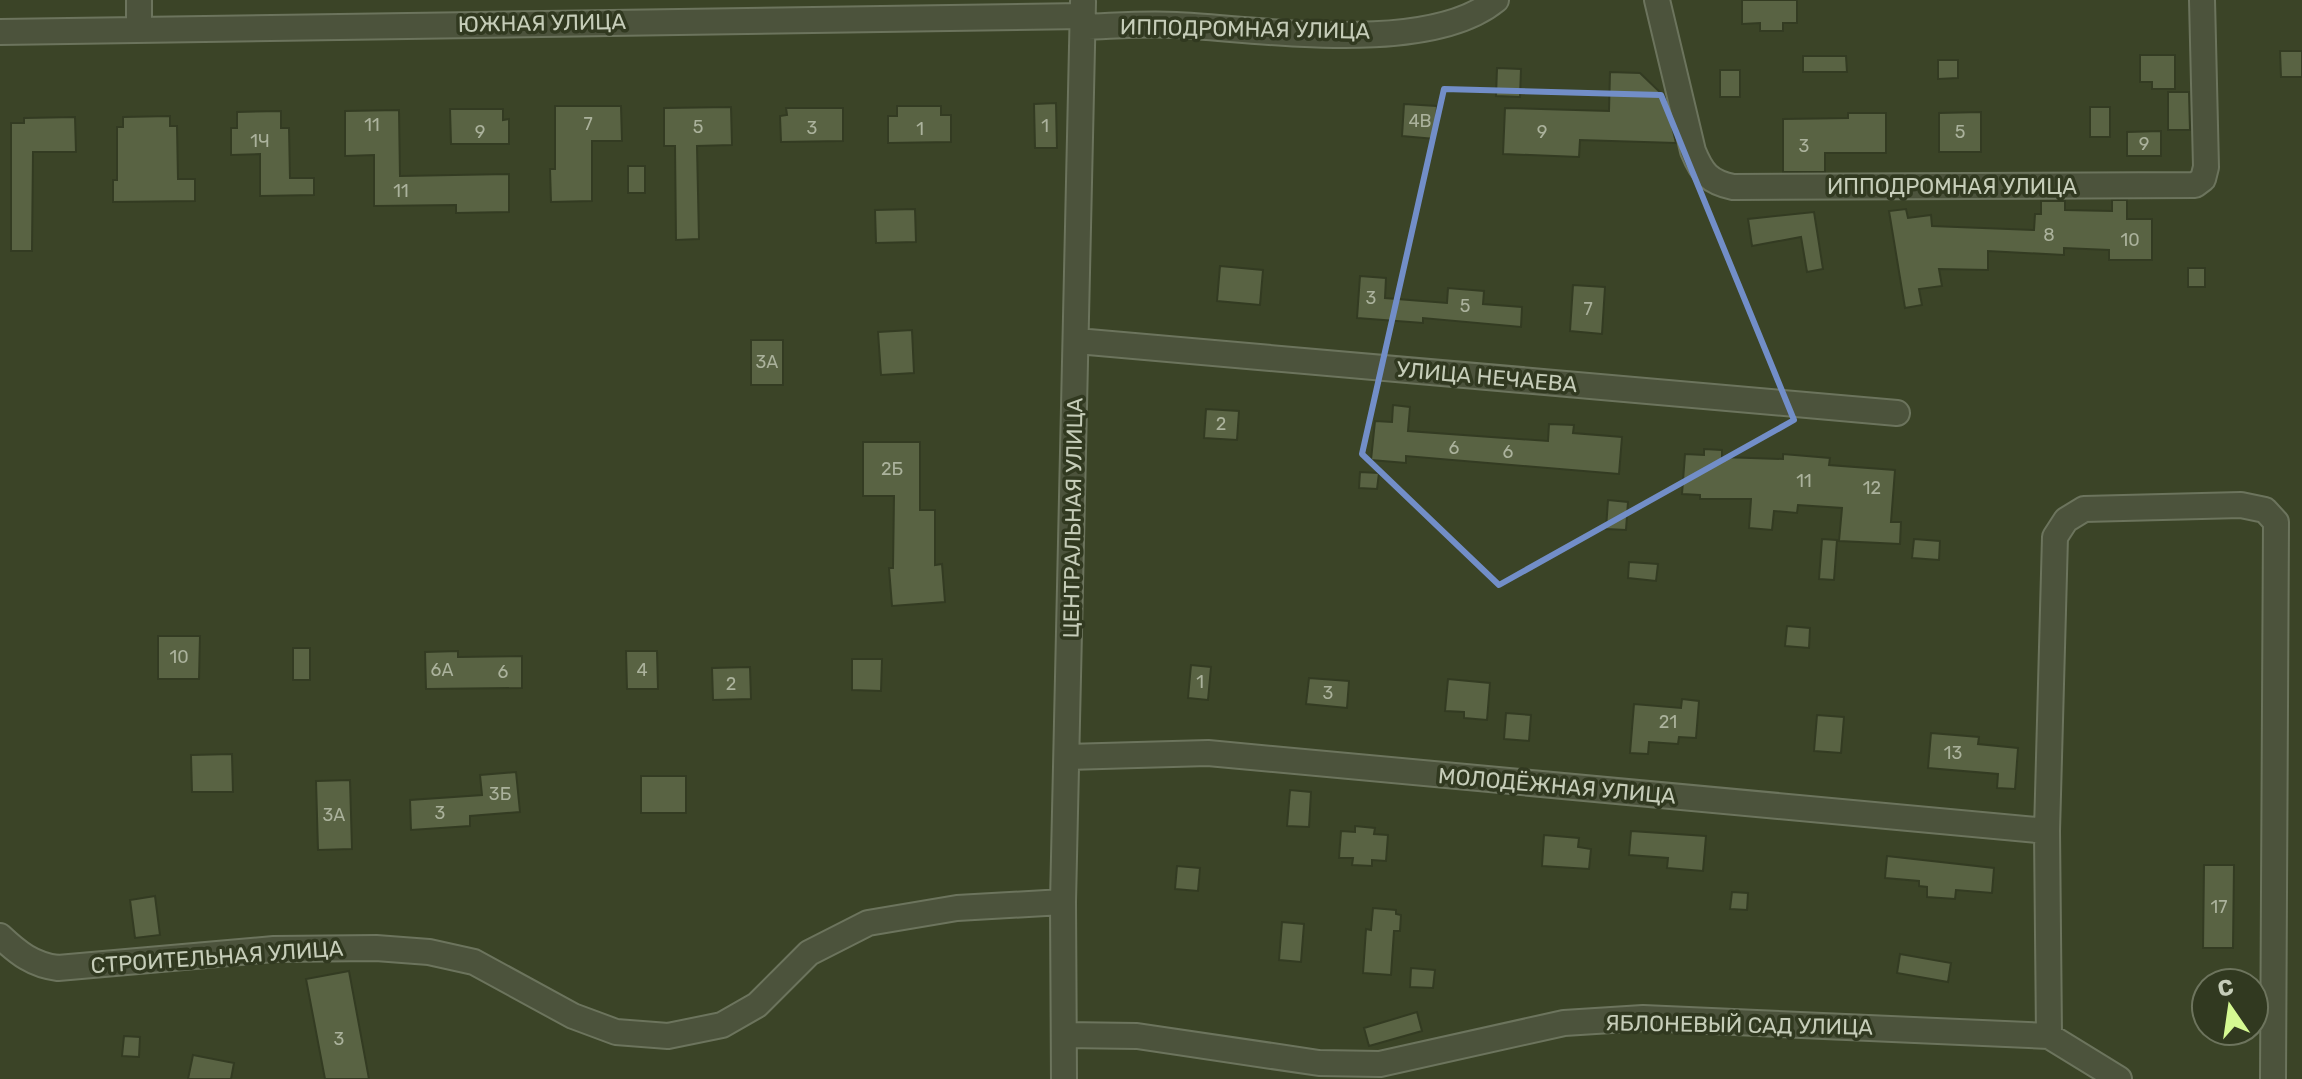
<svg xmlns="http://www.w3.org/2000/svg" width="2302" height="1079" font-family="Rubik,sans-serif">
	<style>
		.building { fill: #596343; stroke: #333b22; stroke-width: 2 }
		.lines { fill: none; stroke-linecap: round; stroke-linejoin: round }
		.minor-casing { stroke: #6c745d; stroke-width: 28 }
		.minor { stroke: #4c533c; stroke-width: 24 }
		.marked { fill: none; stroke: #728ec8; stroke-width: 6; stroke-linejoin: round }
		.labels { text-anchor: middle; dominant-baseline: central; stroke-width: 7; stroke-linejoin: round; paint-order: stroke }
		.number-label { font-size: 18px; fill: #abb29c }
		.street-label { font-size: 22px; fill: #c6cdb9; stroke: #313920 }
	</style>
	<rect width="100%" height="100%" fill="#3b4427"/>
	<path class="building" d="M1742,0h55v23h-14v8h-23v-8l-18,1z
		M2280,51h22v26h-21z
		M2140,55h35v34h-23v-7h-12z
		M1803,56h43l1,16h-44z
		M1938,60h20v18l-20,1z
		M1497,68l24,1 -1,28 -24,-1z
		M1720,70h20v27h-20z
		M1610,72l30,1 25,24 11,46 -96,-3 -1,17 -76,-3 2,-46 104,3z
		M2168,92h21l1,38h-22z
		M1056,103l1,45h-22l-1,-44z
		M1404,104l33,2 -2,33 -33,-3z
		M555,106h66l1,35h-30v60l-41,1 -1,-33h5z
		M897,106h44v9h10v27l-63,1v-27h9z
		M731,107l1,38 -35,1 2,93 -23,1 -1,-94h-11v-38z
		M2090,107h20v30h-20z
		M786,108h57v33l-62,1 -1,-26 7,-1z
		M450,109h53v11l6,-1v25h-58z
		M399,110l1,66 109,-2v38l-53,1v-8l-82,1v-51l-29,1v-45z
		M281,111v17h8l1,50h24v17l-54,1v-42l-29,1v-27h6v-16z
		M1981,112v40h-42v-39z
		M1848,113h38v40h-61v19h-42v-53l65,-1z
		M170,116v10h7l1,53h17v22l-82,1v-22h4v-53h6v-10z
		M75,117l1,35h-43l-1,99h-21v-128h13v-5z
		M2161,131v25h-34v-24z
		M628,166h17v27h-17z
		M2112,200h15v19h25v41h-43v-10l-45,-2v7l-76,-4v19l-49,-1 3,17 -23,3 3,16 -17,3 -16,-97 17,-2 2,9 23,-3 1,11 102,4 1,-16h6v-13h24v9l47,1z
		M915,209l1,33 -40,1 -1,-33z
		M1814,212l9,57 -16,3 -6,-35 -49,9 -4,-27z
		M1220,266l43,4 -3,35 -43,-4z
		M2188,268h17v19h-17z
		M1360,276l26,2 -1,20 62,5 1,-15 36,3 -1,13 39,3 -1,20 -98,-9v5l-66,-5z
		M1573,285l32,2 -3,47 -32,-3z
		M912,330l2,43 -33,2 -3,-43z
		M751,340h32v45h-32z
		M1393,405l17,2 -2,24 140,10 1,-17 25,1 -1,8 49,4 -3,37 -213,-18v7l-35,-3 4,-39 17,1z
		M1206,409l33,2 -2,29 -33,-2z
		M863,442h57v68h15v55l7,-1 3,38 -53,4 -3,-38h4l1,-72h-31z
		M1704,449l18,1v7l61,2v-5l47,4 -1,7 66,5 -4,52h10l-1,22 -61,-3 3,-33 -44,-3 -1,8 -23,-2 -2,19 -23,-2 2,-29h-51v-4l-18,-1 3,-40 19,1z
		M1360,472l19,1 -2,16 -18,-1z
		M1608,500l20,2 -2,28 -20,-1z
		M1822,539l15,1 -3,40 -15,-1z
		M1914,539l26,2 -1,19 -27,-2z
		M1629,562l29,2 -2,17 -28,-3z
		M1787,626l23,2 -1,20 -24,-2z
		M158,636h42l-1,43h-41z
		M293,648h17v32h-17z
		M458,651v6l64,-1v32l-96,1 -1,-37z
		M626,651h31l1,38h-31z
		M852,659h30l-1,32 -29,-1z
		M1191,665l20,2 -3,33 -20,-2z
		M750,667l1,32 -38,1 -1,-32z
		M1309,678l40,3 -2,27 -41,-4z
		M1448,679l42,4 -3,37 -23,-2v-6l-19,-1z
		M1682,699l17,2 -3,37 -17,-1 -1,7 -29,-2 -1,12 -18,-1 4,-49 47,4z
		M1506,713l25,2 -2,26 -25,-2z
		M1817,715l27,2 -3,36 -27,-2z
		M1931,733l48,4 -1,7 40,4 -3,41 -18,-1 1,-14 -70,-6z
		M232,754l1,38h-41l-1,-37z
		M516,772l4,40 -50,4v10l-59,4 -1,-30 72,-5 -2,-20z
		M641,776h45v37h-45z
		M350,780l2,69 -34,1 -2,-69z
		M1290,790l21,2 -2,35 -22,-1z
		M1355,826l20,2 -1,6 14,1 -2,26 -14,-1v6l-20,-1 1,-7h-14l2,-27 14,1z
		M1631,831l75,5 -3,35 -36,-3 1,-10 -39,-3z
		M1544,835l35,3 -1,9 13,2 -2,20 -47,-3z
		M1887,856l107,12 -2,25 -36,-3 -1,9 -28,-2v-10l-8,-1v-5l-34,-3z
		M2204,865h30l-1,83h-30z
		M1177,866l23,2 -2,23 -23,-2z
		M1732,892l16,1 -1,17 -17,-1z
		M155,896l5,39 -25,3 -5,-38z
		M1373,908l23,2v4l5,1 -1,16h-6l-3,44 -28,-2 3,-44 5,1z
		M1282,922l22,2 -3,38 -22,-2z
		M1900,954l51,9 -3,19 -51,-9z
		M1411,968l24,2 -2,18 -23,-1z
		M349,971l20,108h-44l-19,-100z
		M1417,1012l5,19 -53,15 -5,-18z
		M124,1036l16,1 -1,20 -17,-1z
		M193,1055l41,8 -3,16h-43z"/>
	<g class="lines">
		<defs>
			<path id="minor" d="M139,0v28
				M1657,0l36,151c9,22 16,31 40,36l462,-2 8,-6 3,-12 -4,-167
				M1083,27c31,-1 62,-4 93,-2 84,4 252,31 320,-25
				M0,32l1083,-16
				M1077,341l820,72
				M1067,757l141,-4 839,78
				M0,936c18,17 33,29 58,32l216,-19 102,-1 53,4 45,10 99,54 43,16 52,4 54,-11 35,-20 52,-52 59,-30 89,-15 106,-6
				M1065,1035l72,1 182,27 61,1 184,-41 79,-5 406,18 70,43
				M2049,1036l-2,-205 8,-294 11,-17 18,-11 157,-4 24,5 11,12 -3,557
				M1064,1079l-1,-177 20,-900"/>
		</defs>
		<use href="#minor" class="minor-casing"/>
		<use href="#minor" class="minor"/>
	</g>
	<path class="marked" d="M1444,89l217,6 133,325 -295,165 -137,-131z"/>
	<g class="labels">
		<g class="number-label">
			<text x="1420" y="121">4В</text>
			<text x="588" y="124">7</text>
			<text x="372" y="125">11</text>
			<text x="1045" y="126">1</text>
			<text x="698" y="127">5</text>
			<text x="812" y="128">3</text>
			<text x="920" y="129">1</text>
			<text x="480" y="132">9</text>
			<text x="1542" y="132">9</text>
			<text x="1960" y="132">5</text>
			<text x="260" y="141">1Ч</text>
			<text x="2144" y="144">9</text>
			<text x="1804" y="146">3</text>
			<text x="401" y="191">11</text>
			<text x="2049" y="235">8</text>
			<text x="2130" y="240">10</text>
			<text x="1371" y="298">3</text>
			<text x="1465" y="306">5</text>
			<text x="1588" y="309">7</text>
			<text x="767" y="362">3А</text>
			<text x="1221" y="424">2</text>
			<text x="1454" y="448">6</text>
			<text x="1508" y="452">6</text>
			<text x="892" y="469">2Б</text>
			<text x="1804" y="481">11</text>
			<text x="1872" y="488">12</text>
			<text x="179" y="657">10</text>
			<text x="442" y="670">6А</text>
			<text x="642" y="670">4</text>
			<text x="503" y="672">6</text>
			<text x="1200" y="682">1</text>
			<text x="731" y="684">2</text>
			<text x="1328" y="693">3</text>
			<text x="1668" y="722">21</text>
			<text x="1953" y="753">13</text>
			<text x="500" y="794">3Б</text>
			<text x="440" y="813">3</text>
			<text x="334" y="815">3А</text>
			<text x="2219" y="907">17</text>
			<text x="339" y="1039">3</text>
		</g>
		<g class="street-label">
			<text transform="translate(542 23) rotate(-1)">ЮЖНАЯ УЛИЦА</text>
			<text transform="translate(1245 29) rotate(1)">ИППОДРОМНАЯ УЛИЦА</text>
			<text x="1952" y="186">ИППОДРОМНАЯ УЛИЦА</text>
			<text transform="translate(1487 377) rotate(5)">УЛИЦА НЕЧАЕВА</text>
			<text transform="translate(1073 518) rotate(-89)">ЦЕНТРАЛЬНАЯ УЛИЦА</text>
			<text transform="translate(1557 786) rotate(5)">МОЛОДЁЖНАЯ УЛИЦА</text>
			<text transform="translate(217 957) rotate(-4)">СТРОИТЕЛЬНАЯ УЛИЦА</text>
			<text transform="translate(1739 1025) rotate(1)">ЯБЛОНЕВЫЙ САД УЛИЦА</text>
		</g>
	</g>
	<g transform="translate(2230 1007) rotate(347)"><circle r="38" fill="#313920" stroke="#6d745d" stroke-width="2"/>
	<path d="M0-6L14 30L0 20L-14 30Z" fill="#d5f992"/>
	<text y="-12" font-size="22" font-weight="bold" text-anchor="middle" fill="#c6cdb9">С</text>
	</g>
</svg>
